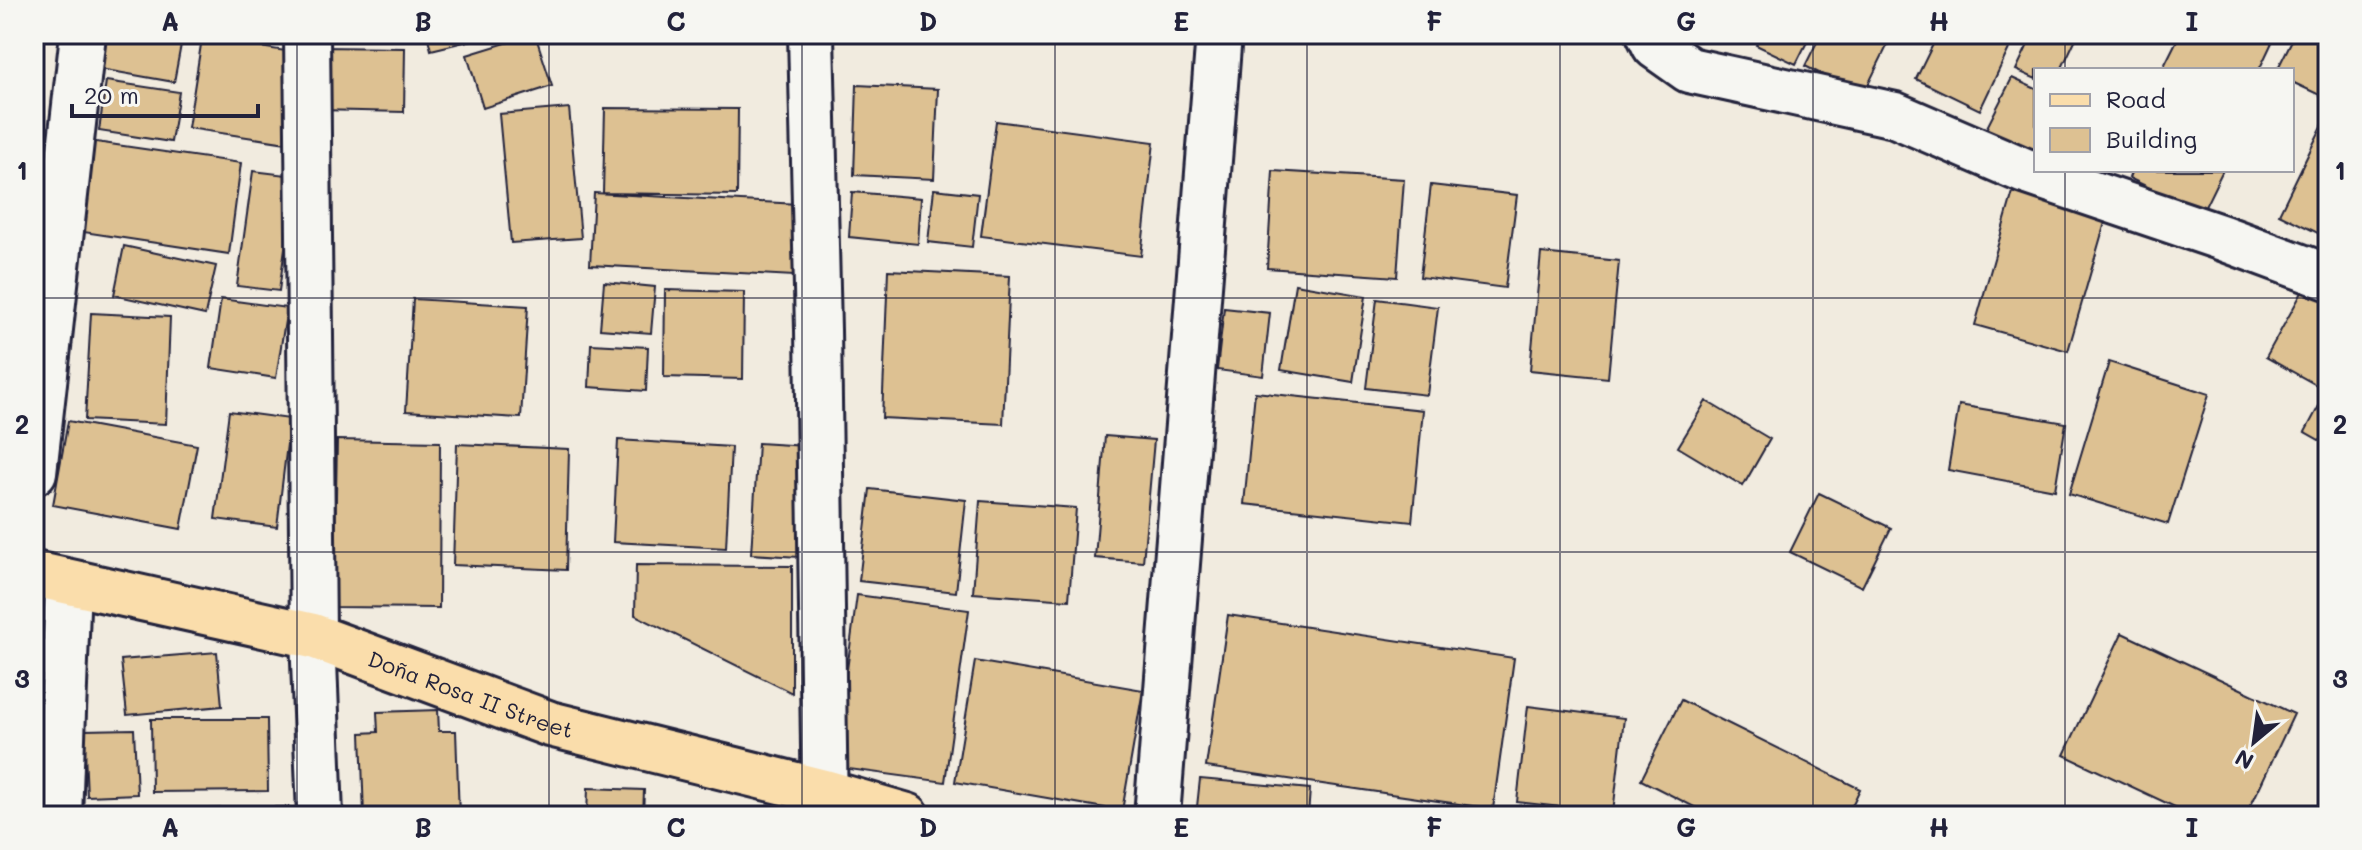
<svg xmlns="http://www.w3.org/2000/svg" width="2362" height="850" font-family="Mali,sans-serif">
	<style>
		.building { fill: #ddc192; stroke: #22223b; stroke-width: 2 }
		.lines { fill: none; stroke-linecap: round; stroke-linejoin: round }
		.minor-casing { stroke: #22223b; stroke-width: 50 }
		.major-casing { stroke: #22223b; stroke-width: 50 }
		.minor { stroke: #f6f6f2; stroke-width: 44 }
		.major { stroke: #faddab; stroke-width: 44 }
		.grid { fill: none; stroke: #22223b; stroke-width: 2; stroke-opacity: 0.55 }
		.labels { text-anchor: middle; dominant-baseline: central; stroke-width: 6; stroke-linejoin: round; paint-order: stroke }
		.street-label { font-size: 22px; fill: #22223b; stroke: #f6f6f2 }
		.neatline { fill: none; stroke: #22223b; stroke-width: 3 }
		.grid-label { font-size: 26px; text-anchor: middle; font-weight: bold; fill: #22223b }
	</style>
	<rect width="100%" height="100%" fill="#f1ebdf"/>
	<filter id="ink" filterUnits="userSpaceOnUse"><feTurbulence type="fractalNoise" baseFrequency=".0125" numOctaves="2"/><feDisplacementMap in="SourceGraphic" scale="16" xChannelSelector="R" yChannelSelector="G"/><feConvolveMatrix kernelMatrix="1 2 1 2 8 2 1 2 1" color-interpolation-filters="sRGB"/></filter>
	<g filter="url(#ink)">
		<path class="building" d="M106,34h77l-9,48 -74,-13z
			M427,34h70l-66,16z
			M535,34l17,52 -69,22 -16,-53z
			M1761,34h50l-15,30 -40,-19z
			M1821,34h72l-30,61 -58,-29z
			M1938,34h78l-36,76 -64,-31z
			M2033,34h45l-17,36h-25v9l-20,-9z
			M2180,34h96l-17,36h-97z
			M2295,34h33v65l-36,-17v-12h-15z
			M202,38l97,15 -12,90 -99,-15z
			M318,47l87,1 -1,64 -86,-2z
			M2012,78l24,11v56l-7,14 -47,-22z
			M106,81l73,11 -8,50 -72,-11z
			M857,85l81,4 -4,90 -80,-4z
			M569,108l12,130 -70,5 -12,-129z
			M605,108l133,1 -1,86 -134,-2z
			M2325,120l3,2v116l-49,-24z
			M996,121l158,21 -13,114 -160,-20z
			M89,141l152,22 -12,91 -152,-23z
			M2132,170h91l-21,43 -73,-35z
			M253,171l42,5 -16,115 -42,-5z
			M1273,171l131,8 -7,98 -130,-9z
			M1431,185l86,10 -12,93 -85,-11z
			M934,189l44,5 -6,53 -44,-5z
			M852,192l69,6 -3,46 -69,-7z
			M2013,192l93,27 -38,132 -93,-26z
			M594,193l204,11 -4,72 -204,-11z
			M124,246l92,20 -11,49 -91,-20z
			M1541,253l78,8 -11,117 -78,-8z
			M888,270l122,6 -7,148 -121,-6z
			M604,282l51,5 -4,46 -51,-4z
			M1295,284l71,12 -13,86 -72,-12z
			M2306,285l22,12v148l-23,-13 22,-41 -61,-34z
			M665,290l79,2 -1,87 -79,-2z
			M221,299l66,9 -11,70 -65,-10z
			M413,299l115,7 -7,112 -115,-7z
			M1377,299l61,8 -11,88 -61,-7z
			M1224,308l46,5 -7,63 -46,-6z
			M91,313l79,4 -4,107 -81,-4z
			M591,344l57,3 -2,44 -57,-4z
			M2109,362l100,32 -41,130 -99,-30z
			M1255,392l168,18 -11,112 -168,-18z
			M1706,401l64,38 -27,47 -65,-39z
			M1959,405l107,18 -11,67 -107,-20z
			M229,411l61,8 -13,108 -62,-8z
			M68,421l129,24 -16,84 -128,-24z
			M1105,436l49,4 -11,122 -48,-4z
			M337,440l103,2 -1,166 -105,-1z
			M618,440l113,7 -5,101 -113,-6z
			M758,443l48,3 -7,111 -48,-3z
			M457,444l112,5 -3,121 -113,-5z
			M870,489l96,11 -10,92 -97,-11z
			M1819,493l72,35 -29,59 -72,-35z
			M980,501l96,7 -7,92 -96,-7z
			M636,565l156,1v127l-157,-78z
			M857,595l112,15 -24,172 -111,-15z
			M1228,615l286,43 -21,151 -287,-42z
			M2122,633l172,81 -48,102h-52l-130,-61z
			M217,652l5,54 -95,9 -6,-55z
			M975,661l168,29 -21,121 -167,-29z
			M1681,700l179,89 -13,27h-135l-71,-36z
			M1528,706l96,12 -11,95 -96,-11z
			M438,710l1,21h17l3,85h-95l-3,-83 17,-1 -1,-20z
			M151,719h116l1,72 -116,1z
			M134,729l3,65 -50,2 -3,-66z
			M1200,779l110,10 -2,27h-112z
			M588,788l56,2 -1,26h-56z
			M289,807v9h-197v-4z"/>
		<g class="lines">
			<defs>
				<path id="minor" d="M307,34l6,602 7,180
					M811,34l7,296 7,486
					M1649,34l6,12 34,24 206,45 130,56 198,67 105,39
					M34,472l49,-438
					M59,816l9,-233
					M1157,816l62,-782"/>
				<g id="major">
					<path id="s1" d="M34,574l279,62 237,88 274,68 83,24"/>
				</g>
			</defs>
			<use href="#minor" class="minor-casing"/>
			<use href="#major" class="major-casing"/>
			<use href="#minor" class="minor"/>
			<use href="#major" class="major"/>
		</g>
	</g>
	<path class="grid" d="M297,34v782M549,34v782M802,34v782M1055,34v782M1307,34v782M1560,34v782M1813,34v782M2065,34v36M2065,170v646M34,298h2294M34,552h2294"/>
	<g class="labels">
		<g class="street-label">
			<text stroke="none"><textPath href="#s1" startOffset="454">Doña Rosa II Street</textPath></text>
		</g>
	</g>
	<rect width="2362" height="850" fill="none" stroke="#f6f6f2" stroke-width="88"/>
	<rect x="2034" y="68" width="260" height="104" fill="#f6f6f2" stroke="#a1a1a9" stroke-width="2"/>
	<rect x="2050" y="94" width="40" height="12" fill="#faddab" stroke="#a1a1a9" stroke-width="2"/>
	<text x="2106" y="108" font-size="24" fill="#22223b">Road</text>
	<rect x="2050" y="128" width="40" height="24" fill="#ddc192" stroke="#a1a1a9" stroke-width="2"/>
	<text x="2106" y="148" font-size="24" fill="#22223b">Building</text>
	<g transform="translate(2254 742) rotate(209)" stroke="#f6f6f2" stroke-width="6" paint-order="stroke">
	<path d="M0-6L14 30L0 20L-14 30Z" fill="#22223b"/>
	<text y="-12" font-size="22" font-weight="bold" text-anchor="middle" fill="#22223b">N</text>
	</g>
	<path d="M72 104v12h186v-12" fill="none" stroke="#22223b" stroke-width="4"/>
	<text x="84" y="104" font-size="24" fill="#22223b" stroke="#f6f6f2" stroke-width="6" paint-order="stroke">20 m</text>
	<rect x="44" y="44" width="2274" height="762" class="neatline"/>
	<g class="grid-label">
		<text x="170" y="31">A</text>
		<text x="423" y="31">B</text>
		<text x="676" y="31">C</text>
		<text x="928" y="31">D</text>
		<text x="1181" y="31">E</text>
		<text x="1434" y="31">F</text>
		<text x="1686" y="31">G</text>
		<text x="1939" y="31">H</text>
		<text x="2192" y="31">I</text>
		<text x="22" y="180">1</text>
		<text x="2340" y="180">1</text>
		<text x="22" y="434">2</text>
		<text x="2340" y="434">2</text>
		<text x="22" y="688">3</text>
		<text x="2340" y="688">3</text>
		<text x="170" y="837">A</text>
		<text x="423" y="837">B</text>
		<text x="676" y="837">C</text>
		<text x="928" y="837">D</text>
		<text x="1181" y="837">E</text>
		<text x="1434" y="837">F</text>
		<text x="1686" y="837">G</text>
		<text x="1939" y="837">H</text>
		<text x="2192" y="837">I</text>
	</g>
</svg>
